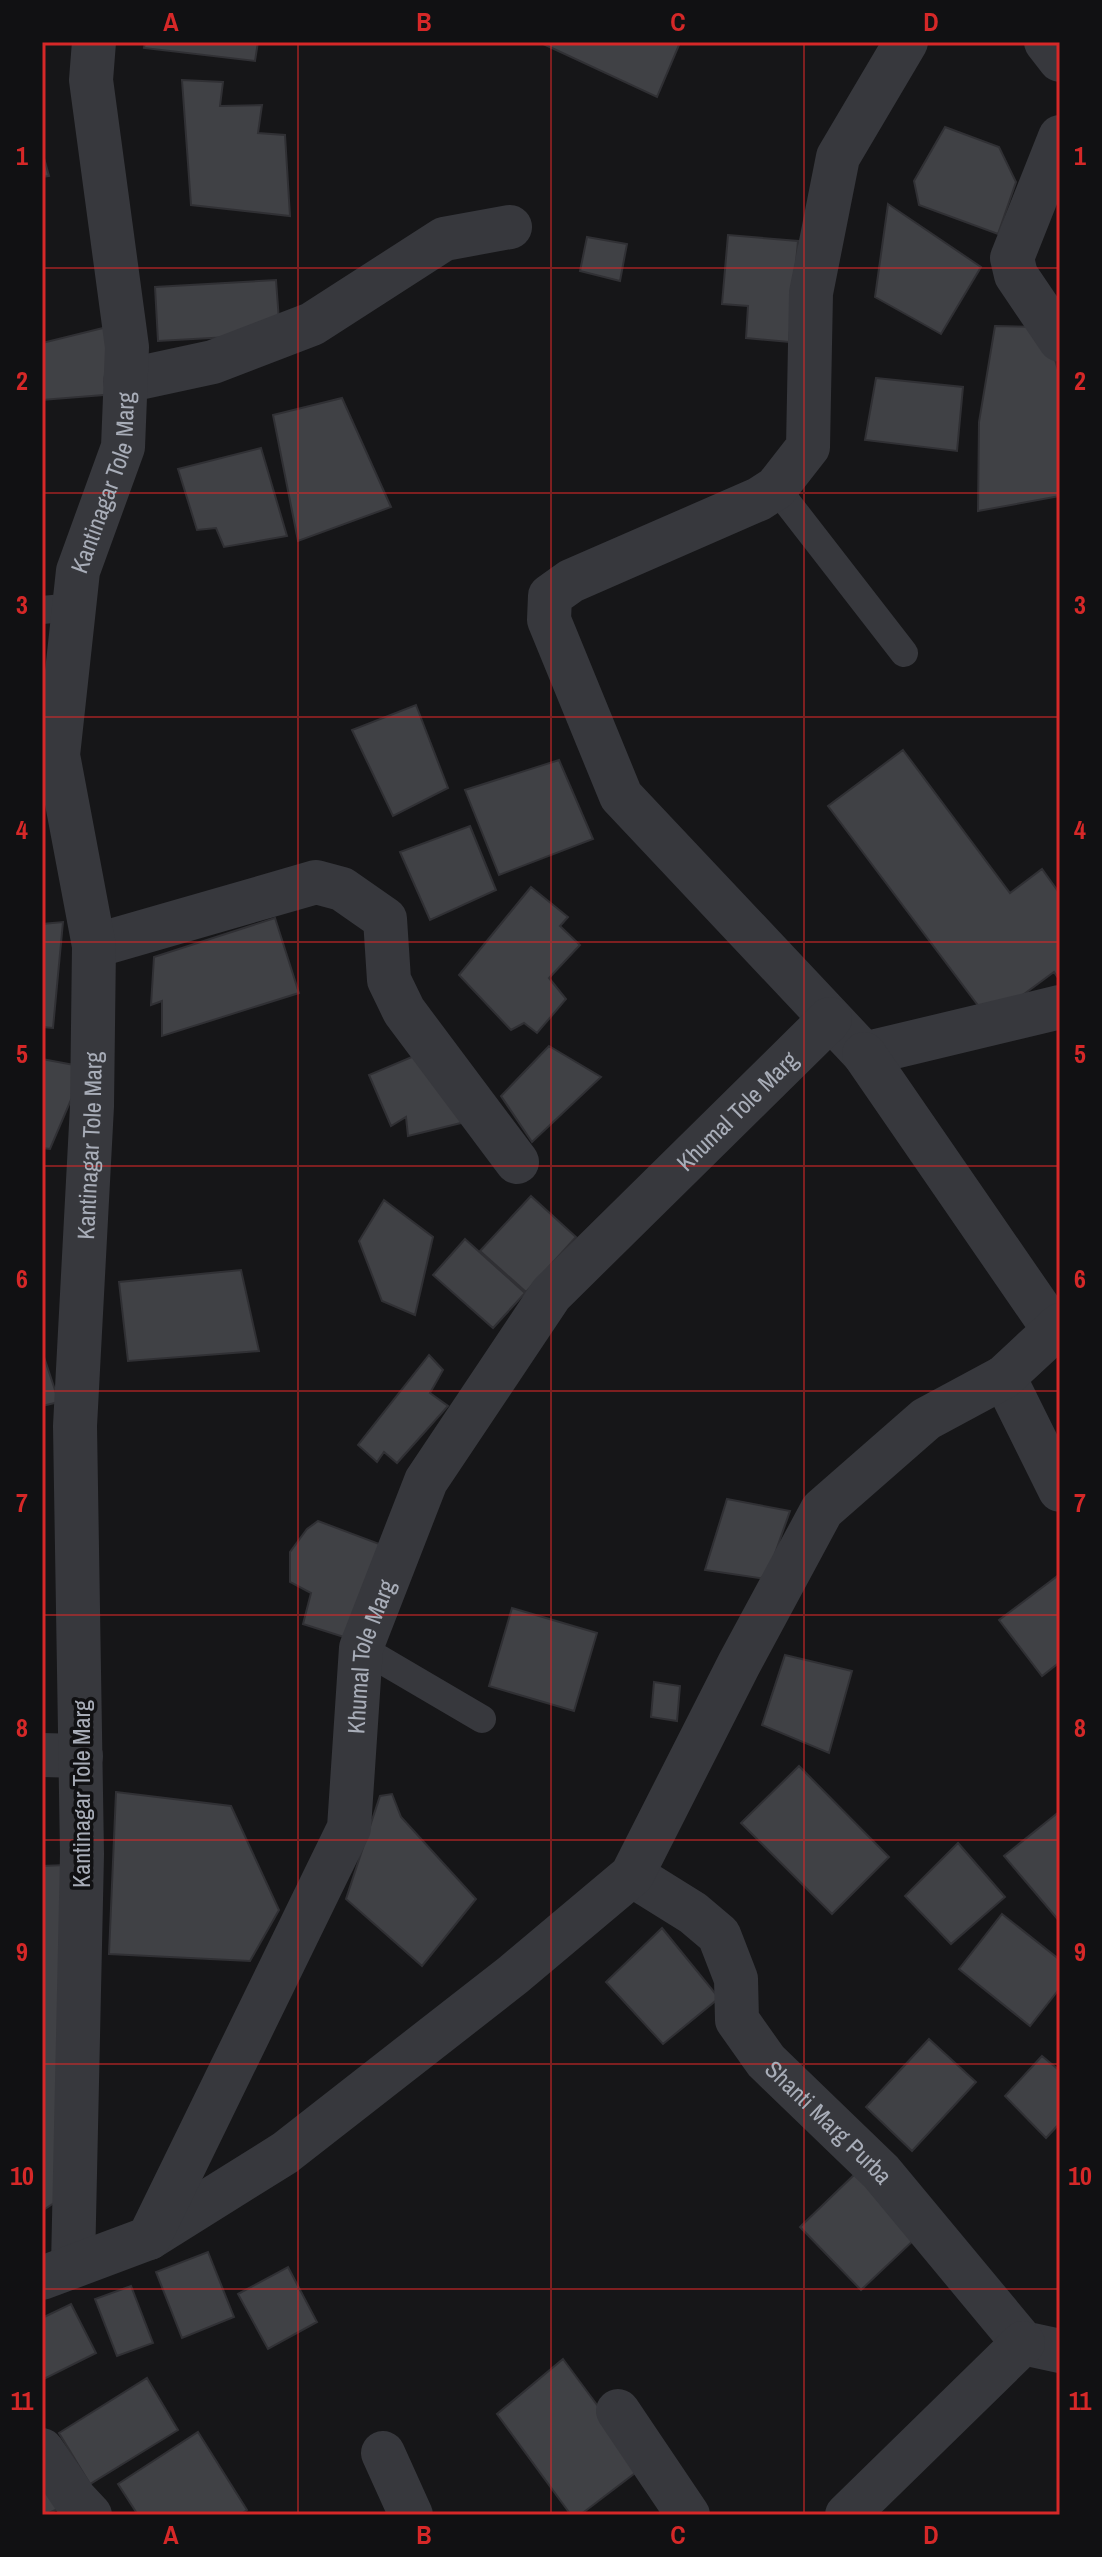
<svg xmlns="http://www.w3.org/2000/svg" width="1102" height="2557" font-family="'Archivo Narrow',sans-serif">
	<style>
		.building { fill: #404145; stroke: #303034; stroke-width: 2 }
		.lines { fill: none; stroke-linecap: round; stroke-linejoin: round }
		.service { stroke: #37383d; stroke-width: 28 }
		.minor { stroke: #37383d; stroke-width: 44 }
		.grid { fill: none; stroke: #d62828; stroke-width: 2; stroke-opacity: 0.55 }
		.labels { text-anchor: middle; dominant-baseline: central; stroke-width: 7; stroke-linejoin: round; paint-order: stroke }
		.street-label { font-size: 24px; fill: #a8adb8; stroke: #111113 }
		.neatline { fill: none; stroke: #d62828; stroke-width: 3 }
		.grid-label { font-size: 26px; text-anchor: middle; font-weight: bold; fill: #d62828 }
	</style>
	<rect width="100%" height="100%" fill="#161618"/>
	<path class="building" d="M145,42h113l-3,19 -111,-13z
		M539,42h134l6,3 -22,52z
		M182,80l41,2 -3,24 42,-1 -4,28 27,2 5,81 -99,-11z
		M945,127l54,20 17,35 -18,52 -79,-29 -5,-24z
		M42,151l7,25 -7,1z
		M888,204l93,63 -40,67 -66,-37z
		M728,235l70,6 -9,101 -43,-4 2,-32 -26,-2z
		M587,237l40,7 -7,37 -40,-10z
		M276,280l4,54 -122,7 -3,-54z
		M995,326l51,1 14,50v119l-82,15 1,-89z
		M107,327l9,67 -74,6v-57z
		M876,378l87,9 -6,64 -92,-11z
		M342,398l49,109 -93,34 -25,-126z
		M261,448l26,88 -63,11 -8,-19 -19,2 -19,-61z
		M416,705l32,83 -55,28 -41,-86z
		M903,750l107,143 32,-24 18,25v87l-6,-9 -65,48 -161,-214z
		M559,760l34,79 -94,36 -34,-85z
		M470,826l26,64 -66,30 -30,-68z
		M531,887l37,30 -8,9 20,19 -31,33 17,21 -29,34 -13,-10 -13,7 -52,-55z
		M275,918l24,75 -137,43v-35l-11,4 3,-48z
		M63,922l-10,106 -11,-1v-103z
		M549,1046l52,31 -69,65 -31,-46z
		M426,1051l39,71 -57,14 -2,-19 -15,9 -22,-51z
		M42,1059l43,8 -35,82 -8,-1z
		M531,1196l45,41 -50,55 -46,-41z
		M384,1200l49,37 -18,78 -33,-14 -23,-60z
		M465,1239l60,54 -32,35 -60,-53z
		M241,1270l18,81 -131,10 -9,-79z
		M42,1351l17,51 -17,4z
		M429,1355l14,15 -13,23 18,13 -51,57 -13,-11 -7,10 -19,-17z
		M727,1499l63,12 -24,68 -61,-9z
		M318,1521l64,24 -35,93 -44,-14 8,-31 -21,-11v-30l17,-23z
		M1060,1574v88l-18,14 -43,-56z
		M512,1608l85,25 -23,78 -85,-25z
		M785,1655l67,16 -23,82 -67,-28z
		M654,1682l26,4 -3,35 -26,-4z
		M799,1766l90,91 -57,57 -91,-91z
		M116,1792l115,14 48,104 -29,51 -141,-7z
		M392,1794l9,23 75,82 -54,67 -76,-67 34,-103z
		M1060,1811v111l-56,-66z
		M958,1843l47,54 -54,47 -46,-48z
		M66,1865l-6,334 -18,12v-345z
		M1002,1914l58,46v28l-30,38 -71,-57z
		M662,1928l57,70 -56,46 -57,-62z
		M929,2039l47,43 -64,69 -46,-44z
		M1042,2056l18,15v52l-14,15 -41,-42z
		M856,2173l61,64 -56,53 -61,-63z
		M208,2252l26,65 -52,21 -26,-66z
		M288,2267l29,55 -49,27 -30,-55z
		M131,2286l22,57 -36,13 -22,-57z
		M71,2304l25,49 -54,27v-62z
		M563,2359l80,108 -63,48h-9l-74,-101z
		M147,2378l31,52 -88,54 -31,-51z
		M198,2432l49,78 -7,5h-102l-20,-31z
		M42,2477l23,29 -21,9h-2z"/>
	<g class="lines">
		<path class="service" d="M776,488l128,165
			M42,610l32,-3
			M361,1648l121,71"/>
		<g class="minor">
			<path d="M906,42l-68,115 -27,136 -3,154 -32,41 -17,11 -188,82 -21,15 -1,24 72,176 243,258 196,-47"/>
			<path d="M1046,42l14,18"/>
			<path d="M1060,137l-48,121 4,17 44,65"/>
			<path d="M125,381l88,-19 99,-38 132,-85 66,-12"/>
			<path d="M94,946l222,-64 26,7 43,30 4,61 15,31 113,151"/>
			<path d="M864,1054l190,276"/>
			<path d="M1004,1377l56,113"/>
			<path d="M42,1755l39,1"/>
			<path id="s1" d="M632,1875l61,38 26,22 17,44 1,41 29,41 115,111 142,171 37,8"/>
			<path d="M149,2238l136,-85 228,-178 119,-100 107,-211 83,-154 104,-91 78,-42 56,-52"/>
			<path id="s2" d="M73,2265l9,-411 -7,-428 17,-320 2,-160 -36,-191 20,-184 45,-124 4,-100 -36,-267 3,-38"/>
			<path id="s3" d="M42,2278l107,-40 200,-410 12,-180 65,-167 125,-187 279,-275"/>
			<path d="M618,2411l70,104"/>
			<path d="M42,2450l33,49 15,16"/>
			<path d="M383,2453l28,62"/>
			<path d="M847,2515l176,-172"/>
		</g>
	</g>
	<path class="grid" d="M298,42v2473M551,42v2473M804,42v2473M42,268h1018M42,493h1018M42,717h1018M42,942h1018M42,1166h1018M42,1391h1018M42,1615h1018M42,1840h1018M42,2064h1018M42,2289h1018"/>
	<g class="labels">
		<g class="street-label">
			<text stroke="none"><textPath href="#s2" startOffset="1792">Kantinagar Tole Marg</textPath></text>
			<text stroke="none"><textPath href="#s3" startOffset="1416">Khumal Tole Marg</textPath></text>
			<text stroke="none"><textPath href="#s2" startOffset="1120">Kantinagar Tole Marg</textPath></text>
			<text stroke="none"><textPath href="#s3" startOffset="744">Khumal Tole Marg</textPath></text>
			<text transform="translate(81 1794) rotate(-90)">Kantinagar Tole Marg</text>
			<text stroke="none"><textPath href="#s1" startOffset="332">Shanti Marg Purba</textPath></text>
		</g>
	</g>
	<rect width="1102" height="2557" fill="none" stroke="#111113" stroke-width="88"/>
	<rect x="44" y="44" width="1014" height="2469" class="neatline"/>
	<g class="grid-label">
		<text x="171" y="31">A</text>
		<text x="424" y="31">B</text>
		<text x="678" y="31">C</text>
		<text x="931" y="31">D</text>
		<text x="22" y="165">1</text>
		<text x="1080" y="165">1</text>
		<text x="22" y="390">2</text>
		<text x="1080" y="390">2</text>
		<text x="22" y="614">3</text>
		<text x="1080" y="614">3</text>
		<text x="22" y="839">4</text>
		<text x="1080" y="839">4</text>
		<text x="22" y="1063">5</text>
		<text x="1080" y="1063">5</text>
		<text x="22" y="1288">6</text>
		<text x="1080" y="1288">6</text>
		<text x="22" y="1512">7</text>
		<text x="1080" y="1512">7</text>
		<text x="22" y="1737">8</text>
		<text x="1080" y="1737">8</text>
		<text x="22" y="1961">9</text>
		<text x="1080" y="1961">9</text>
		<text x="22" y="2185">10</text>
		<text x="1080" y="2185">10</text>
		<text x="22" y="2410">11</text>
		<text x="1080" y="2410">11</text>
		<text x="171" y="2544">A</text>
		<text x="424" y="2544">B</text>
		<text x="678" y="2544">C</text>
		<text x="931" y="2544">D</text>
	</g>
</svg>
